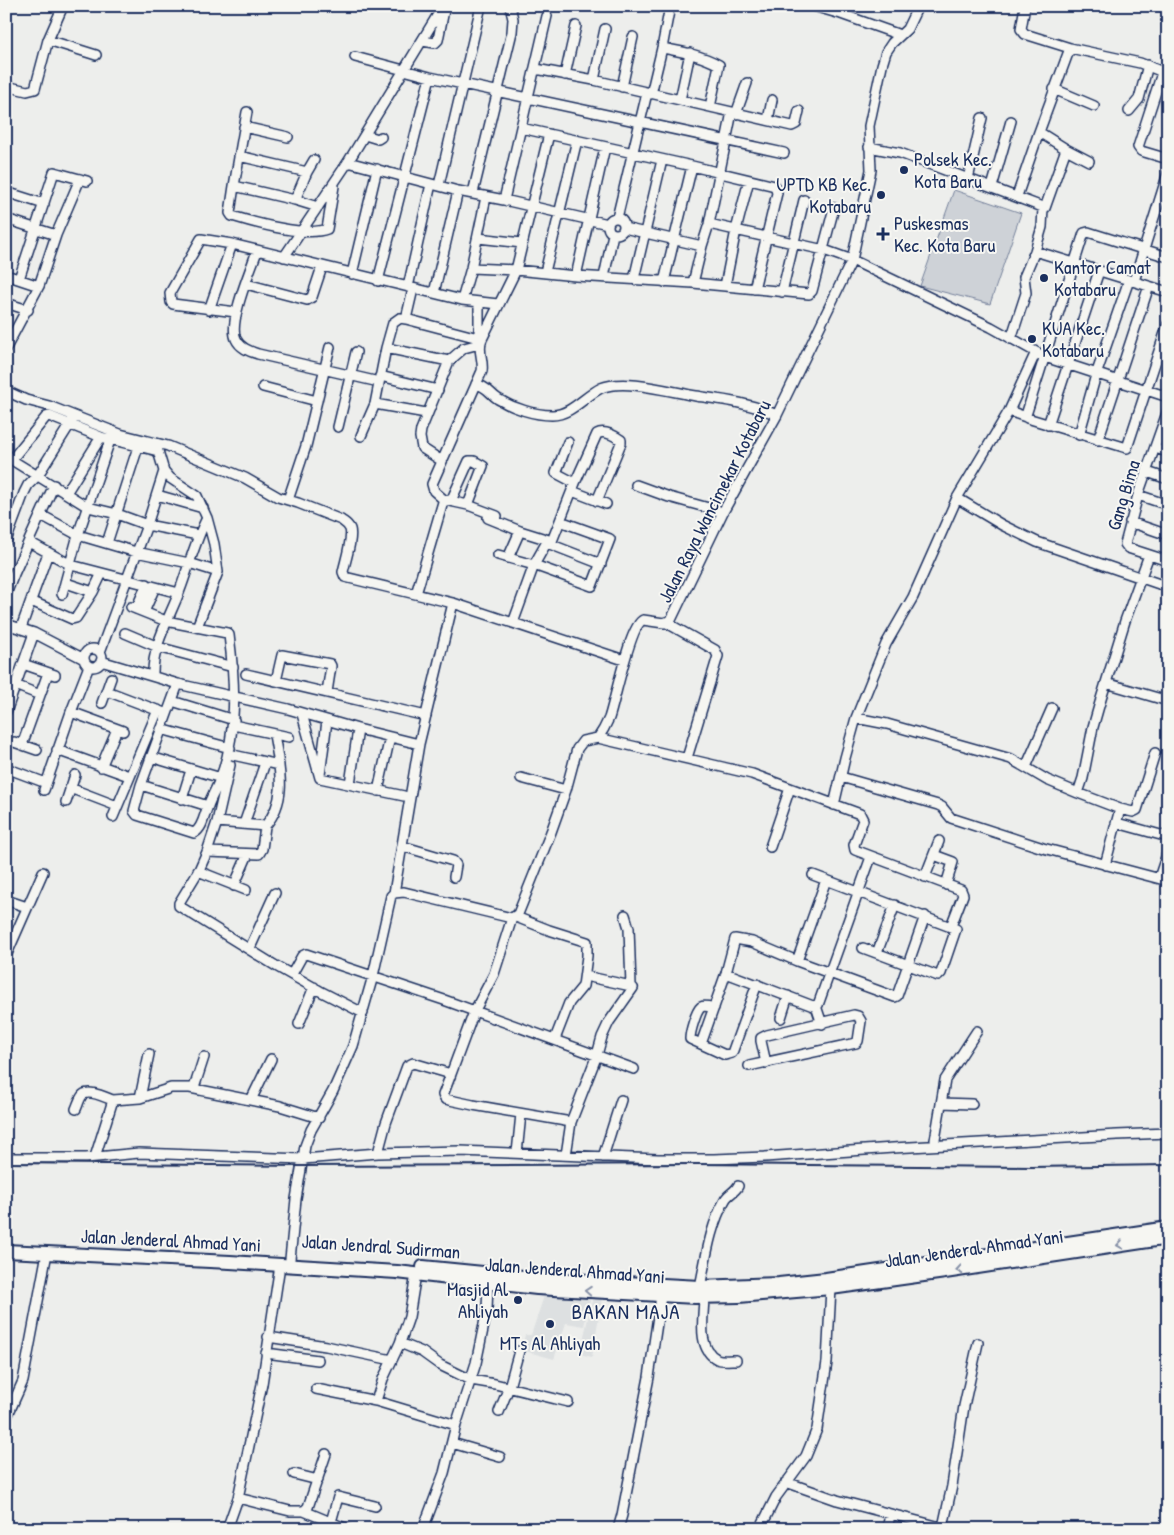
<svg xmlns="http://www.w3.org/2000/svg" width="1174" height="1535" font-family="'Patrick Hand',sans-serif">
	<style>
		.built { fill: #dde0e1 }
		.pitch { fill: #ced2d7; stroke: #74809a }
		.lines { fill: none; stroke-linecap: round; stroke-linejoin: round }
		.minor-casing { stroke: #1b2f5e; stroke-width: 12 }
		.highway-casing { stroke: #1b2f5e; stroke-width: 16 }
		.minor { stroke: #f6f6f2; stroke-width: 9 }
		.highway { stroke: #f6f6f2; stroke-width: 12 }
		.rail { stroke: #1b2f5e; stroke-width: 2 }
		.oneway { stroke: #8892a8 }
		.poi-dot { fill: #1b2f5e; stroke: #f6f6f2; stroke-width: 2 }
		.labels { text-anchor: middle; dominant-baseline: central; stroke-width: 4; stroke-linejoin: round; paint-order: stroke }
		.poi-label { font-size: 19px; fill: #1b2f5e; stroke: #f6f6f2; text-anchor: start }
		.street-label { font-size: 19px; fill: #1b2f5e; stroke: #f6f6f2 }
		.quarter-label { font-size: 21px; letter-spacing: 1px; fill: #1b2f5e; stroke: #f6f6f2 }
	</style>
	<rect width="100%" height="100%" fill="#edeeec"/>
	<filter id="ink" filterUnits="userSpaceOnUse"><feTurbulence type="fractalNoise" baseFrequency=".02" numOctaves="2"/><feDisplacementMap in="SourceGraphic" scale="10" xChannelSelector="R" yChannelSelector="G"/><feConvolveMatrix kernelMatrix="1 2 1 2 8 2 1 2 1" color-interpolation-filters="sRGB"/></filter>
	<g filter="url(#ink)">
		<path class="built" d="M546,1290l45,7 -7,29 -18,-3 -12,36 -33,-9 4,-15h6z
			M593,1296l9,2 -10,59 -12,-3z"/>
		<path class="pitch" d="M954,190l67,23 -31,91 -70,-18z"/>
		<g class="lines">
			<defs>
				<path id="minor" d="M813,6l28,8 59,21
					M1025,6l-4,23 4,5 45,14 70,15 28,11
					M48,40l48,15
					M422,41l13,2 3,-3 6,-30
					M662,48c21,4 39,7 57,17l-9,42
					M355,57l75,20 354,76
					M536,69l58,11 198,46 4,-2 3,-13
					M1162,73l-24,74 3,4 27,8
					M565,75l11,-49
					M594,80l11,-51
					M6,86l21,5 8,-2 13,-49 15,-34
					M622,87l11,-50
					M1054,89l40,17
					M651,94l11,-46 8,-42
					M680,100l10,-47
					M1129,111l10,-12 9,-34
					M247,112l-13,74 61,14 23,7
					M736,114l11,-31
					M768,120l4,-20
					M244,127l44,10
					M521,128l171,38 83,20 2,7 -23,96
					M365,135l13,4 3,-2
					M869,147l31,6 145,55 21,-59 -27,-17 31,-84
					M1066,149l23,12
					M239,156l68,16
					M348,162l110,29 46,9 104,24
					M968,179l14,-61
					M439,185l42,-179
					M234,186l-4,27 2,3c23,7 74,21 95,13l7,-43
					M992,187l19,-66
					M6,192l38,12
					M473,193l39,-161 1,-13 -3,-13
					M1017,196l22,-64
					M295,200l12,-28 7,-12
					M504,200l43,-184
					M608 226a8 8 0 1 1 16 0a8 8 0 1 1-16 0Z
					M617,218l30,-125
					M6,219l50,16
					M709,224l115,26 28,10 139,67 54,30 123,40
					M624,228l78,18
					M478,238l44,5
					M257,251c-6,18 -29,71 -21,88 4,9 13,12 22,15l121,28
					M1035,251l133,41
					M284,257l64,-95 95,-156
					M1168,257l-80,-25 -4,1 -58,182 1,3 100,30 41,-124
					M471,268l45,2 60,6 117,7 116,11 3,-3 22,-83
					M545,272l32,-132
					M352,274l25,-105
					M6,275l33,11
					M576,276l29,-129
					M604,277l9,-43
					M19,279l35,-107 33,9
					M634,279l28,-119
					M378,281l52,-204
					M1134,281l34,-108
					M664,282l28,-116
					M693,283l9,-37 7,-22 23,-112
					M246,284l61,16 5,-3 10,-30
					M725,286l11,-56 13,-50
					M408,287l23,-103
					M782,292l22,-92
					M434,293l24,-102
					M462,300l9,-32 15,-71
					M479,302v37
					M6,303l22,7
					M209,310l23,-66
					M236,312l-63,-8 -2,-2 -1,-9 31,-54 31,5 230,56 36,4
					M406,319l7,-30
					M1011,339l15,-46 -2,-16 11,-26 7,-24 1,-19
					M6,348l33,-62 17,-51 24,-56
					M386,348l63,13
					M380,376l58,14
					M476,384c12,3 13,9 22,15 15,9 36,16 54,16 19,0 33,-19 49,-27 24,-10 70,4 95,8 28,4 54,7 81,19
					M263,387l54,14
					M6,391l20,9 23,6 71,28 48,12 77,32 33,19 20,6 43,17c4,3 7,4 9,9 3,9 -5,33 -7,43l2,5 108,26 -34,141 -25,149
					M375,404l51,9
					M1168,410l-30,85 -13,49 3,4 40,13
					M1009,411l27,-59
					M1048,425l51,-154
					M338,427l18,-75
					M1079,435l17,-60 33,-95
					M361,436l14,-32 11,-56 7,-25 7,-5 6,1 76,20 34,-69 33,-136
					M1098,440l51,-154
					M568,442l-12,31 19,10
					M1155,448l13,4
					M442,461l-20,-13 -2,-11 1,-7 28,-69 15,-13 15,-4
					M1147,472l21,7
					M636,485l33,12 54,15
					M572,491l34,13
					M66,493l35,-56
					M157,495l46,13
					M1138,495l30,10
					M957,498l45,27 35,17 131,45
					M288,500l18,-54 24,-99
					M445,500l23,5 29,11
					M451,501l18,-40h5l9,5 -15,39
					M41,515l37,20 58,17 53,11 29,9
					M488,518l32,13 32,10 23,-58 22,-49c7,-4 18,2 24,6v3l-24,58
					M1130,522l38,13
					M6,541l18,-48 4,-8 10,-10 34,-54
					M29,542l42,23 108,28
					M107,543l31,-96
					M547,543l54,21
					M498,555l36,10 58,21 18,-47 -50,-18
					M508,558l12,-27
					M66,583l27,9
					M6,594l8,-20 40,-89
					M62,594l16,-59 32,-95
					M416,594l27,-92v-3l-9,-8 -2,-7 50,-113c2,-11 -5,-21 0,-32
					M31,601l41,18 4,-1 17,-26 9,-19
					M453,603l171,57
					M131,607l35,14 61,12 2,2c6,47 9,98 -9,144 -3,9 -9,18 -12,27 -4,9 -5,22 -14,27l-57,-18 -3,-4 7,-26 37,-101
					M136,609l11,-25
					M144,612l11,-25
					M513,623l21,-58 14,-25
					M667,623l48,27 3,6 -31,102
					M6,624l28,9 50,26
					M197,627l21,-55 -4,-28 -7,-26 -10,-22 -27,-18 -6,-7 -6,-20 -57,-14 -52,-21 -3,1 -33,41 2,4 73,45 29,7 30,11 51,10
					M21,628l27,-75
					M125,633l33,14 75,20
					M84 658a9 9 0 1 1 18 0a9 9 0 1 1-18 0Z
					M100,652l47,-127 17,-54
					M101,661l77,23 110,25 70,20 61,15
					M23,664l32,11
					M246,674l180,42
					M153,675c-1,-29 17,-58 27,-85 9,-24 15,-49 27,-72
					M276,681l6,-26 48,9 1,2 -4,26
					M1106,683l62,18
					M15,685l25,10
					M107,691l55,21
					M172,701l62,19
					M102,703l9,-25
					M6,712l28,-79
					M71,712l52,19
					M302,714l18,64 84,18
					M856,718l30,-74 27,-47 44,-99 52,-87 17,6
					M238,726l51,11
					M161,729l69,19
					M598,738l154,36 108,40 3,6 -9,25 1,5 106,40 2,5 -12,31
					M14,742l23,8
					M22,745l26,-72
					M57,750l72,26
					M233,755l46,10
					M151,757l70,21
					M230,765l-13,57 -10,30 52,2 3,-5 3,-23
					M101,767l16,-38
					M1026,767l26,-59
					M6,768l40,15
					M320,775l7,-54
					M841,777l97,28 4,2 9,11 92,30 125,33
					M521,778l45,12
					M350,784l8,-55
					M141,785l67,21
					M70,788l47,18
					M44,790l27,-78 18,-46
					M378,791l12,-54
					M1078,793l42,16 -15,56
					M182,799l9,-29
					M66,802l9,-27
					M834,805l11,-47 11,-40 31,6 124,35 36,21 31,13 5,-15 10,-51 8,-28 24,-78 24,-66
					M1120,809l13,3 4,-2 18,-57
					M113,817l45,-107
					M217,822l48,4c24,-27 14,-59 9,-92
					M1117,823l51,14
					M244,824l21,-61
					M402,846l51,15 3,4 -2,12
					M770,847l20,-59
					M207,852l-8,18 -20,33v3l97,60 44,25 43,22
					M934,855l19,7 -7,23
					M198,871l48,19
					M813,875l143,54 -15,44 -3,3 -75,-28
					M925,877l14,-36
					M1159,878l9,-27
					M234,886l14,-32
					M6,900l21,7
					M625,915l4,13 2,58
					M516,917l33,13 38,12v14l-4,30 -14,17 -14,36
					M250,948l25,-55
					M877,953l18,-48
					M6,956l37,-84
					M797,961l29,-81
					M726,973l87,33 5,-1 53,-148
					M292,974l10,-18 4,-2 138,46 190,69
					M816,1006l6,18
					M714,1008c-4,-1 -9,-3 -13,-1 -5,4 -11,25 -11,32l35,16 7,-2 25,-69
					M781,1018l7,-22
					M299,1024l15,-37
					M701,1044l25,-71 9,-34 17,3 45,19 98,36 2,-1 28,-80
					M749,1066l107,-23 2,-2 3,-20 -3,-5 -4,-1 -87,20 -6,3v3l5,22
					M451,1074l-8,21 2,4 28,6 98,17
					M194,1088l10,-31
					M140,1098l9,-44
					M251,1100l20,-41
					M941,1103l31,1
					M76,1109c2,-4 4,-13 8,-15 7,-4 22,4 29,6
					M935,1140l10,-60 32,-49
					M378,1153l8,-30 21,-57 6,-3 38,11 23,-62 20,-38 18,-56
					M517,1153l4,-39
					M566,1155l5,-33 26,-67 5,-18 7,-15 24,-34 -2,-2 -46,-10
					M95,1157l18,-57 27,-2 31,-10h19l90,18 39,12
					M603,1157l18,-57
					M6,1158h80l53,-5 164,6 75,-6 82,-2 198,8h56l51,-2 128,-9 224,-13 51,-2
					M290,1259l6,-60 9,-53 6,-16 22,-39 20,-45 20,-70 18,-80 3,-3 10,-1 108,26 6,-4 33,-82 15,-42 11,-41 6,-8 15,-3c5,-7 8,-13 11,-20 6,-17 21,-93 34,-98l21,3 7,-3 52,-108 54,-97 75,-155 19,-90 -2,-44 13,-61 4,-13 6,-9 15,-14 11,-23
					M700,1287c6,-29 10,-61 25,-87 3,-6 10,-8 13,-14
					M704,1297c0,17 -8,52 13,62 5,2 14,1 19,1
					M268,1337l58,9 66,14 8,-17 22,9 18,13 31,15 24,4 73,18
					M400,1343l9,-26 7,-43
					M266,1353l52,7
					M316,1389l60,12 80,24
					M376,1401l7,-22 9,-19
					M499,1412l10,-25 10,-36
					M6,1419l17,-38 24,-128
					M452,1443l48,14
					M294,1474l24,6
					M786,1482l51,18 111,29
					M238,1498l52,13h14l4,-4 18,-53
					M304,1511l43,18
					M331,1522l7,-25 37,9
					M943,1527l9,-41 12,-80 14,-63
					M227,1529l11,-31 24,-114 18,-119
					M423,1529l21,-56 12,-48 20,-62 11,-53 1,-27
					M618,1529l4,-14 27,-138 12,-81
					M760,1529l16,-32 30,-41 11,-27 10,-67 4,-74
					M887,1529l3,-14"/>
				<path id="highway" d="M6,1251l224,11 167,10 140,16 158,9 44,-1 92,-8 114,-16 223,-34
					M423,1267l110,11 167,9 79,-3 47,-5 342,-51"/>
			</defs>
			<use href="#minor" class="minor-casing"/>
			<use href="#highway" class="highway-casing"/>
			<use href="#minor" class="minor"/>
			<use href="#highway" class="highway"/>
			<path class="rail" d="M6,1163l296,3 396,-2 333,3 137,-2"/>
		</g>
		<defs><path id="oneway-chevron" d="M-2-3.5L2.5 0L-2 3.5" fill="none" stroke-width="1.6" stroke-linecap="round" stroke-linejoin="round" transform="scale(1.25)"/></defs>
		<g class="oneway">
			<use href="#oneway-chevron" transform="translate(1120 1245) rotate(171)"/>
			<use href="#oneway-chevron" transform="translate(959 1270) rotate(171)"/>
			<use href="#oneway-chevron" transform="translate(588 1291) rotate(-176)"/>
		</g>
	</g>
	<g class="poi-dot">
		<circle cx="904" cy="170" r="5"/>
		<circle cx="881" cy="195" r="5"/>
		<path d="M880.5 226.5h5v5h5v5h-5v5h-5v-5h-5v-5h5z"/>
		<circle cx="1044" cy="278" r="5"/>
		<circle cx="1032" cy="339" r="5"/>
		<circle cx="518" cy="1300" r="5"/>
		<circle cx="550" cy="1324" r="5"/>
	</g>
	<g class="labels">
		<g class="poi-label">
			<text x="914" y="159">Polsek Kec.<tspan x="914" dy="22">Kota Baru</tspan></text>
			<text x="871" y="184" text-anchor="end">UPTD KB Kec.<tspan x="871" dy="22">Kotabaru</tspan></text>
			<text x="894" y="223">Puskesmas<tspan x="894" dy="22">Kec. Kota Baru</tspan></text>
			<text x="1054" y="267">Kantor Camat<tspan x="1054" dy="22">Kotabaru</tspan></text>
			<text x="1042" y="328">KUA Kec.<tspan x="1042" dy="22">Kotabaru</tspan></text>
			<text x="508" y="1289" text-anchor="end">Masjid Al<tspan x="508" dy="22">Ahliyah</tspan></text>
			<text x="550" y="1343" text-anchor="middle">MTs Al Ahliyah</text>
		</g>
		<g class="street-label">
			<text transform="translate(1123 495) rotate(-73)">Gang Bima</text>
			<text transform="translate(714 501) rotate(-63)">Jalan Raya Wancimekar Kotabaru</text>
			<text transform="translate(171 1240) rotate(3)">Jalan Jenderal Ahmad Yani</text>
			<text transform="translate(381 1246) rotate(4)">Jalan Jendral Sudirman</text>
			<text transform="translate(974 1248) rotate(-8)">Jalan Jenderal Ahmad Yani</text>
			<text transform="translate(575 1270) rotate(4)">Jalan Jenderal Ahmad Yani</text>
		</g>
		<g class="quarter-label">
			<text x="626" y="1311">BAKAN MAJA</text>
		</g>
	</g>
	<rect width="1174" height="1535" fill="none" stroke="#f6f6f2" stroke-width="25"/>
	<rect x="12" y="12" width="1149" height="1510" fill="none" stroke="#1b2f5e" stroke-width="2" filter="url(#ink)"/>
</svg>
